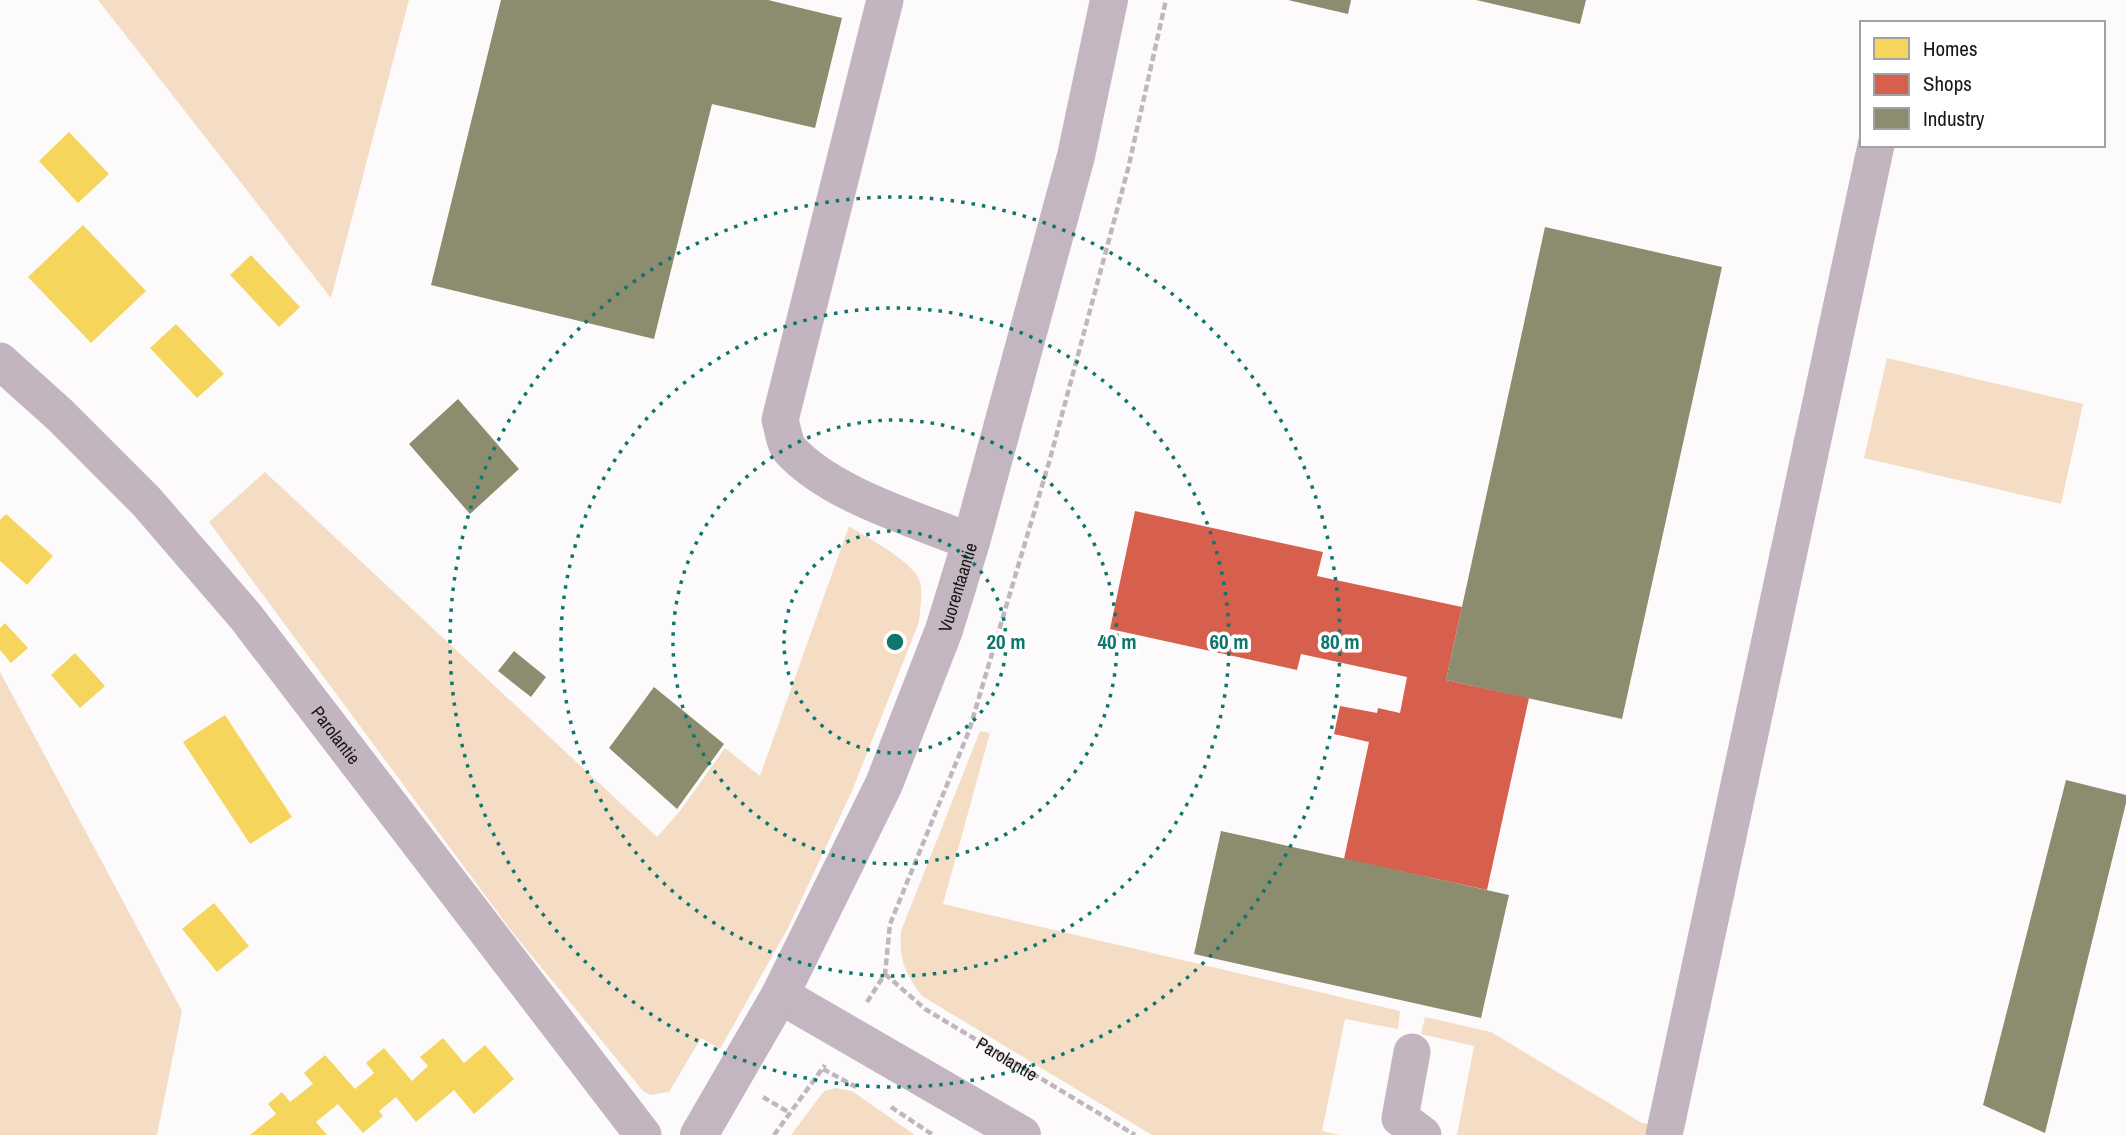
<svg xmlns="http://www.w3.org/2000/svg" width="2126" height="1135" font-family="'Archivo Narrow',sans-serif">
	<style>
		.green { fill: #f5ddc5 }
		.homes { fill: #f6d55c }
		.shops { fill: #d6604d }
		.industry { fill: #8c8c6e }
		.lines { fill: none; stroke-linecap: round; stroke-linejoin: round }
		.path { stroke: #c0b7bc; stroke-width: 4.5; stroke-dasharray: 7 3.5; stroke-linecap: butt }
		.minor { stroke: #c3b5bf; stroke-width: 37 }
		.major { stroke: #c4b6c0; stroke-width: 38 }
		.ring { fill: none; stroke: #0f766e; stroke-width: 3.5; stroke-dasharray: 3.5 7 }
		.labels { text-anchor: middle; dominant-baseline: central; stroke-width: 7; stroke-linejoin: round; paint-order: stroke }
		.street-label { font-size: 18px; fill: #191717; stroke: #fff }
		.centre { fill: #0f766e; stroke: #fff; stroke-width: 3.5 }
		.ring-label { font-size: 21px; text-anchor: middle; font-weight: bold; fill: #0f766e; stroke: #fff; stroke-width: 7; stroke-linejoin: round; paint-order: stroke }
	</style>
	<rect width="100%" height="100%" fill="#fdfafb"/>
	<path class="green" d="M98,0h311l-78,298z
		M1887,358l196,46 -22,100 -197,-46z
		M265,472l392,365 23,-26 45,-63 35,28 89,-250c18,12 66,36 71,56 3,13 0,26 -1,40l-67,169 -64,137 -68,121 -19,-11 -32,54 -19,3 -7,-4 -130,-158 -304,-411z
		M0,672l182,339 -25,124h-157z
		M980,731l10,2 -47,171 457,107 -2,18 -53,-10 -23,112 18,4h-188l-230,-139c-17,-24 -23,-34 -21,-65z
		M1425,1017l66,15 151,91 6,1 -3,11h-188l17,-89 -53,-12z
		M835,1088l17,3 63,44h-124l33,-44z"/>
	<path class="homes" d="M69,132l40,42 -31,29 -39,-42z
		M83,225l63,66 -55,52 -63,-66z
		M251,255l49,52 -21,20 -49,-52z
		M176,324l48,50 -27,24 -47,-50z
		M6,514l47,42 -26,29 -27,-24v-41z
		M5,623l23,25 -17,15 -11,-13v-22z
		M75,653l30,33 -25,22 -29,-33z
		M225,715l67,102 -42,27 -67,-102z
		M214,903l35,43 -32,26 -35,-43z
		M443,1038l21,25 21,-18 29,34 -40,35 -20,-24 -38,32 -20,-25 -17,14 4,5 -20,17 -25,-29 -22,18 11,13h-77l26,-21 -8,-10 14,-12 8,10 23,-18 -9,-11 21,-18 30,34 19,-16 -8,-10 18,-15 28,33 16,-15 -8,-9z"/>
	<path class="shops" d="M1135,511l188,41 -6,24 145,31 -16,73 83,18 -42,192 -143,-31 25,-117 -35,-8 6,-28 37,7 1,-5 22,5 7,-36 -106,-23 -4,16 -187,-41z"/>
	<path class="industry" d="M501,0h267l74,18 -27,110 -103,-24 -58,235 -223,-54z
		M1288,0h63l-3,14z
		M1476,0h110l-6,24z
		M1545,227l177,40 -100,452 -176,-39z
		M458,399l61,70 -49,45 -61,-70z
		M514,651l32,26 -15,20 -33,-26z
		M654,687l70,57 -47,65 -68,-61z
		M2066,780l60,15v8l-81,330 -62,-28z
		M1221,831l288,64 -28,123 -287,-64z"/>
	<g class="lines">
		<g class="path">
			<path id="s1" d="M885,974l40,35 210,126"/>
			<path d="M867,1002l18,-28 5,-50 79,-193 81,-272 78,-290 38,-169"/>
			<path d="M823,1069l33,18"/>
			<path d="M763,1097l27,16"/>
			<path d="M891,1107l42,28"/>
			<path d="M774,1135l51,-70"/>
		</g>
		<g class="minor">
			<path d="M885,0l-105,420c3,9 4,23 10,30 41,45 125,69 181,92"/>
			<path id="s2" d="M0,361l60,54 86,86 100,116 397,518"/>
			<path d="M1412,1052l-12,66 23,17"/>
			<path d="M1664,1135l212,-990"/>
		</g>
		<g class="major">
			<path d="M780,995l242,140"/>
			<path id="s3" d="M699,1135l81,-140 104,-211 60,-154 27,-88 105,-386 33,-156"/>
		</g>
	</g>
	<g class="ring">
		<circle cx="895" cy="642" r="111"/>
		<circle cx="895" cy="642" r="222"/>
		<circle cx="895" cy="642" r="334"/>
		<circle cx="895" cy="642" r="445"/>
	</g>
	<g class="labels">
		<g class="street-label">
			<text stroke="none"><textPath href="#s3" startOffset="607">Vuorentaantie</textPath></text>
			<text stroke="none"><textPath href="#s2" startOffset="504">Parolantie</textPath></text>
			<text stroke="none"><textPath href="#s1" startOffset="149">Parolantie</textPath></text>
		</g>
	</g>
	<circle cx="895" cy="642" r="10" class="centre"/>
	<g class="ring-label">
		<text x="1006" y="649">20 m</text>
		<text x="1117" y="649">40 m</text>
		<text x="1229" y="649">60 m</text>
		<text x="1340" y="649">80 m</text>
	</g>
	<rect x="1860" y="21" width="245" height="126" fill="#ffffff" stroke="#a3a2a2" stroke-width="2"/>
	<rect x="1874" y="38" width="35" height="21" fill="#f6d55c" stroke="#a3a2a2" stroke-width="2"/>
	<text x="1923" y="56" font-size="21" fill="#191717">Homes</text>
	<rect x="1874" y="74" width="35" height="21" fill="#d6604d" stroke="#a3a2a2" stroke-width="2"/>
	<text x="1923" y="91" font-size="21" fill="#191717">Shops</text>
	<rect x="1874" y="108" width="35" height="21" fill="#8c8c6e" stroke="#a3a2a2" stroke-width="2"/>
	<text x="1923" y="126" font-size="21" fill="#191717">Industry</text>
</svg>
